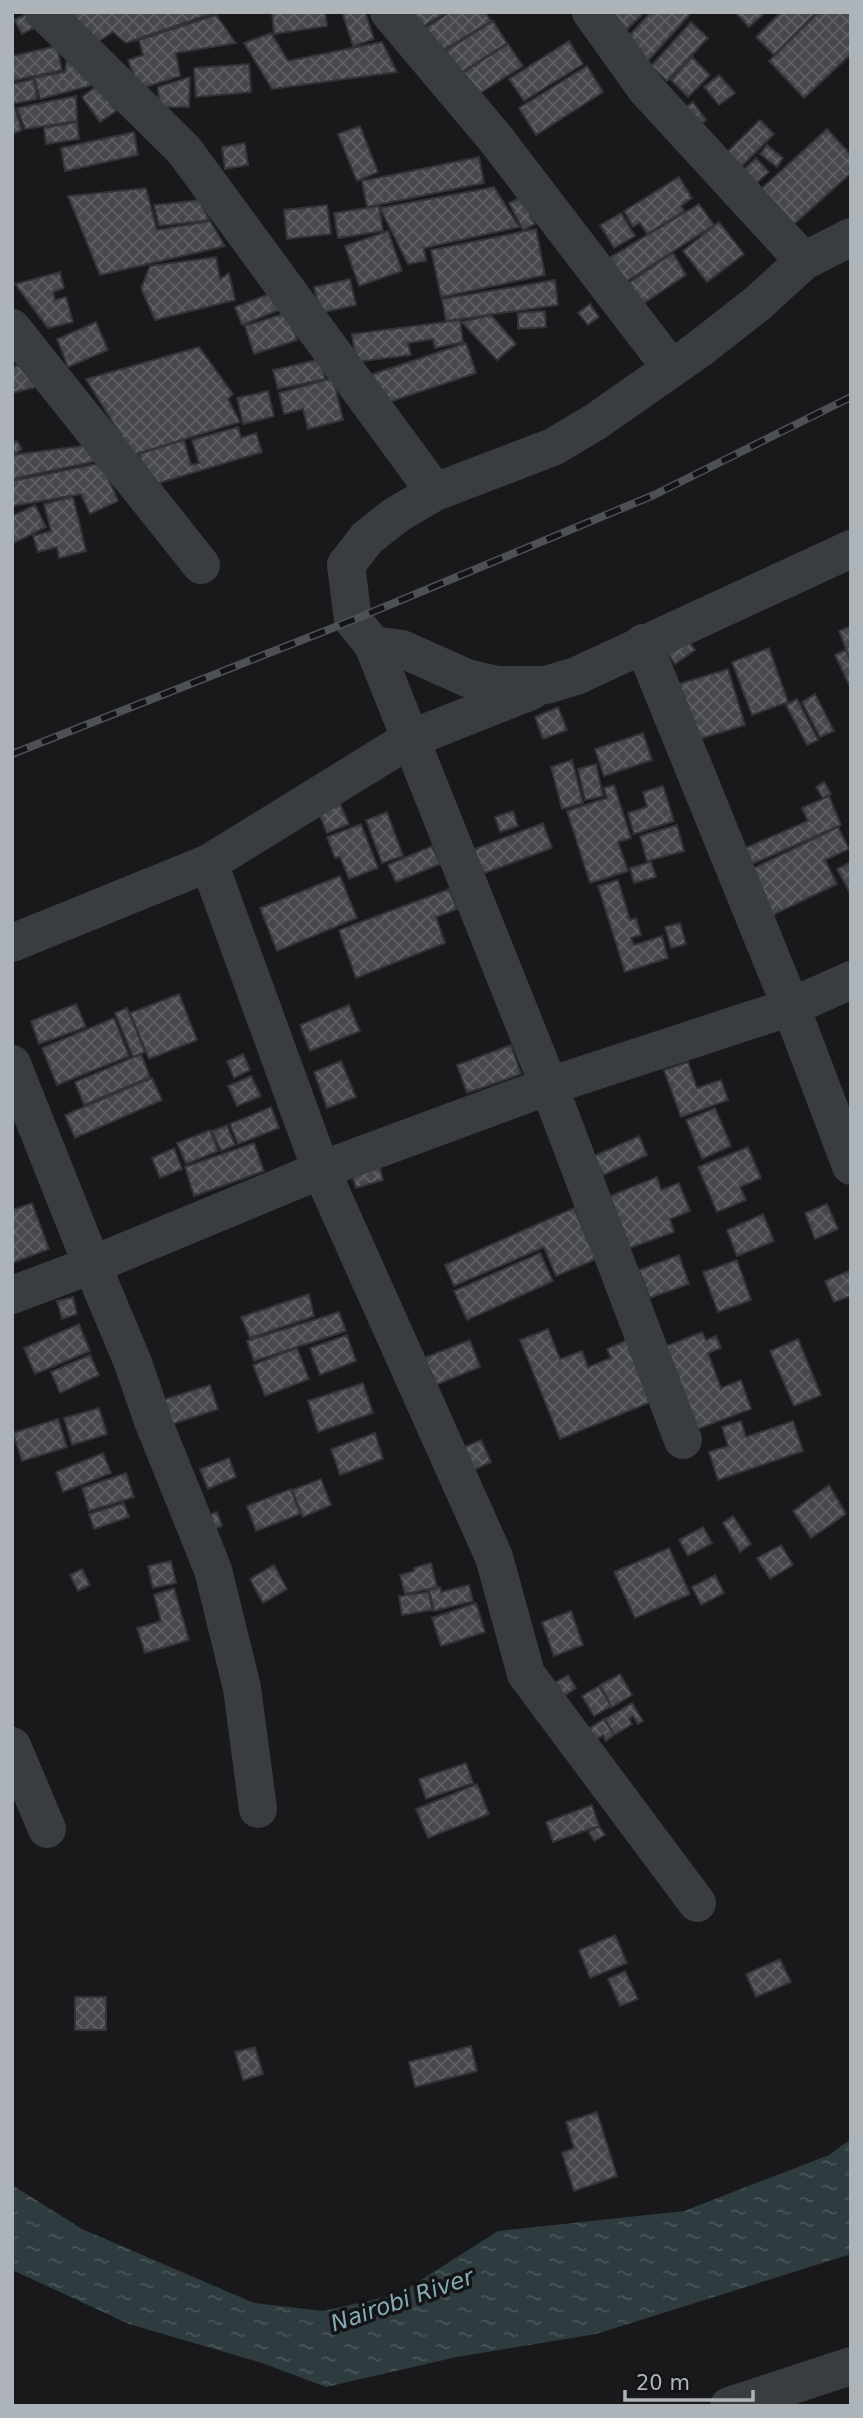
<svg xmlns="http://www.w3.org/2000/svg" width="863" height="2418" font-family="'DejaVu Sans',sans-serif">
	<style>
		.water { fill: url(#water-ripples) }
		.building { fill: url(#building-cross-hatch); stroke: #333437; stroke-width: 2 }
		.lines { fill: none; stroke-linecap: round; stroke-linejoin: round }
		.minor { stroke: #3a3d40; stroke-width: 38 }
		.rail-casing { stroke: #4d5155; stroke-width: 8 }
		.rail { stroke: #141416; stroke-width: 5; stroke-dasharray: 16; stroke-linecap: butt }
		.labels { text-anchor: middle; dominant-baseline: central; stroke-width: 7; stroke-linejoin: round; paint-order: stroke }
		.water-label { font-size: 23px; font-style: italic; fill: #83abb5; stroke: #141416 }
	</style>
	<defs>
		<pattern id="water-ripples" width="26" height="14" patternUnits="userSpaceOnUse" patternTransform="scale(1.75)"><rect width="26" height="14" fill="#2f3c3f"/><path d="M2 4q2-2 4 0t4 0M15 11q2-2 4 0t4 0" fill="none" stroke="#4a5659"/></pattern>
		<pattern id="building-cross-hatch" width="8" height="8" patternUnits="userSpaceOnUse" patternTransform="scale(1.75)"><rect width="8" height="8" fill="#46484b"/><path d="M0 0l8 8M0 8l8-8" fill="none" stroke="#5e6063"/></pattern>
	</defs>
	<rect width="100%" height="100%" fill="#19191b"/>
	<path class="water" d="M851,2139v115l-255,80 -139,23 -131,30 -64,-24 -133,-39 -117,-54v-85l70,44 172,74 69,8 76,-17 99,-63 186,-20 145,-56z"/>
	<path class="building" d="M68,12h145v1l-87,30 -13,-11 -17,11z
		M272,12h53l2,14 -53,8z
		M342,12h23l9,27 -21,7z
		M405,12h41l-30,19z
		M450,12h35l6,9 -59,36 -14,-24z
		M609,12h36l-19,18z
		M651,12l40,1 -44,49 -23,-21z
		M735,12h31l-17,15z
		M781,12h36l-43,43 -18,-18z
		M819,12h32v42l-47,44 -35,-37z
		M26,14l8,14 -12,6 -8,-14z
		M216,15l20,28 -60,10 4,23 -41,13 -11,-29 15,-5 -4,-15z
		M493,21l14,22 -54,35 -15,-22z
		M691,22l17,16 -41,43 -16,-15z
		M271,33l17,28 94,-19 15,30 -125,17 -28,-46z
		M569,41l14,23 -59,37 -15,-22z
		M508,44l15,22 -54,34 -14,-22z
		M57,46l5,24 -50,11v-25z
		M68,50l25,35 -53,14 -6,-21 31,-6z
		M692,57l18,18 -22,22 -17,-17z
		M249,64l2,28 -55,5 -2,-29z
		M587,66l16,26 -67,43 -17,-27z
		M719,75l16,18 -16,12 -15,-18z
		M190,77l-1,30h-30l-1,-20z
		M34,79l3,20 -25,5v-20z
		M98,85l18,26 -16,11 -18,-25z
		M76,96l1,25 -52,8 -8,-21z
		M693,102l13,18 -13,9 -14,-17z
		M14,106l8,24 -10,4v-27z
		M760,120l14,14 -38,38 -14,-15z
		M77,122l2,17 -33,5 -2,-16z
		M360,126l18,46 -21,9 -19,-47z
		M827,129l24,26v18l-59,53 -33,-35z
		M134,132l4,23 -73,16 -4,-23z
		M245,143l3,22 -23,4 -3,-22z
		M767,145l16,13 -6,9 -17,-13z
		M479,157l5,26 -117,24 -5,-26z
		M756,158l13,14 -22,19 -12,-13z
		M679,177l13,21 -11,8 3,5 -37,23 -7,-11 -7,4 -9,-16z
		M494,187l25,40 -95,21 2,13 -18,3 -28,-56z
		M146,188l11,42 53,-9 15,25 -125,29 -32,-79z
		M522,197l13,27 -12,6 -14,-27z
		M200,200l9,20 -50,6 -5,-21z
		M699,204l15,21 -95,61 -15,-25z
		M327,205l4,29 -44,5 -3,-29z
		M379,206l4,25 -45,7 -4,-25z
		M621,213l14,23 -21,12 -14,-23z
		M719,222l25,32 -37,28 -24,-31z
		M536,229l9,46 -104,22 -10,-47z
		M388,231l14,40 -43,15 -14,-40z
		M673,253l13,22 -48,32 -14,-21z
		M216,257l4,22 9,-6 6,27 -80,20 -14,-32 9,-22z
		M60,272l4,16 -11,4 2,8 11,-3 7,25 -25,6 -33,-44z
		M350,279l6,26 -36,8 -6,-26z
		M555,280l3,25 -112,16 -4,-22z
		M272,293l7,17 -37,15 -7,-18z
		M590,304l9,13 -11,8 -10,-12z
		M545,311l1,16 -28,2v-16z
		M289,312l8,28 -43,14 -9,-28z
		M491,315l25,29 -19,16 -35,-38z
		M460,320l3,22 -28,6 -2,-9 -25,4 3,12 -55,7 -4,-28z
		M96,322l12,28 -40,17 -11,-28z
		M466,343l10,30 -96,32 -10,-30z
		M199,347l34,47 -5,5 12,23 -107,33 -47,-76z
		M321,359l4,20 -47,10 -5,-19z
		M31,362l18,22 -37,9v-26z
		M333,378l10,42 -35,9 -5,-20 -19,5 -5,-21z
		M268,391l6,25 -31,8 -6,-26z
		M238,427l3,11 15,-5 6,19 -113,34 -10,-32 45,-14 7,25 8,-2 -7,-23z
		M17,441l5,8 -8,5 -2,-11z
		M89,445l7,16 -84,18v-24z
		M102,463l16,38 -28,13 -9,-20 -69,12v-25z
		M73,497l13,54 -27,7 -2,-11 -19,5 -5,-16 18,-5 -7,-27z
		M35,505l11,22 -34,17v-28z
		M851,626v30l-2,1 -10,-26z
		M681,630l14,20 -20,14 -13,-20z
		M769,648l19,54 -36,13 -20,-53z
		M845,650l6,8v31l-16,-34z
		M728,669l17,56 -49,15 -17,-56z
		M815,694l19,37 -14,6 -18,-35z
		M797,699l21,41 -11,5 -21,-40z
		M558,707l9,23 -24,9 -8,-22z
		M643,733l9,27 -48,16 -9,-27z
		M572,760l11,43 -21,6 -11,-42z
		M596,764l7,32 -18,4 -7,-31z
		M824,782l7,12 -8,4 -7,-11z
		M614,785l17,53 -13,4 10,29 -38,12 -23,-72 40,-13 -3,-10z
		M663,786l11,35 -40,13 -6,-21 19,-6 -4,-15z
		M829,796l12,29 -89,39 -7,-16 63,-27 -6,-13z
		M340,804l9,20 -22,9 -8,-19z
		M513,811l5,15 -18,6 -5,-15z
		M387,812l16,44 -21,7 -16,-43z
		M543,823l9,25 -78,29 -10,-24z
		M361,824l17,44 -29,11 -9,-22 -5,1 -8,-21z
		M677,825l7,26 -37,10 -7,-25z
		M838,827l11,22 -24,11 12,24 -64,31 -23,-45z
		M432,846l8,18 -44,18 -8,-17z
		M651,862l5,15 -22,6 -4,-15z
		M851,862v33l-14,-26z
		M340,876l17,42 -80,33 -17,-43z
		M618,880l12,40 6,-2 5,17 -10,3 3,7 28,-9 6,22 -43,14 -27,-86z
		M449,889l8,20 -21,8 9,26 -89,35 -17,-48z
		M680,923l6,21 -15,4 -6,-21z
		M179,994l18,46 -48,19 -19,-46z
		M76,1004l10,23 -47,17 -8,-23z
		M349,1005l11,26 -50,20 -10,-26z
		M127,1008l18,44 -12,5 -18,-44z
		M114,1018l15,38 -72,29 -15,-37z
		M511,1045l10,29 -54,19 -10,-28z
		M141,1054l9,23 -66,28 -9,-23z
		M243,1054l7,16 -16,8 -7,-17z
		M341,1061l15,36 -29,11 -13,-36z
		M688,1062l9,26 24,-8 7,20 -47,17 -17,-47z
		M251,1076l10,20 -24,10 -9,-20z
		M152,1078l10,22 -87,38 -10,-23z
		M271,1107l8,21 -41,16 -8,-20z
		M715,1108l16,38 -29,13 -16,-39z
		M227,1125l8,20 -14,6 -9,-20z
		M210,1130l8,21 -32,13 -9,-21z
		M639,1136l8,19 -44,20 -9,-19z
		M254,1143l10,28 -70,25 -9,-29z
		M748,1147l13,31 -21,9 6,13 -29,12 -19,-45z
		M174,1148l8,21 -22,9 -8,-20z
		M379,1164l4,16 -27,8 -5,-16z
		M657,1177l4,13 18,-7 11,28 -20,8 4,13 -44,16 -20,-52z
		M32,1203l17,46 -37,14v-53z
		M827,1204l11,25 -23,10 -10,-26z
		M574,1208l22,51 -40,17 -12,-29 -90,39 -9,-21z
		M763,1214l11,27 -37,15 -10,-26z
		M540,1253l13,28 -86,39 -13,-29z
		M679,1255l10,29 -39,14 -11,-28z
		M737,1260l14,40 -33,12 -15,-40z
		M851,1270v26l-17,6 -9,-21z
		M309,1294l5,22 -64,22 -9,-21z
		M73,1297l4,17 -15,5 -5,-18z
		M339,1312l7,19 -92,30 -7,-20z
		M79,1324l11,27 -55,23 -11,-26z
		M548,1329l12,30 22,-8 6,16 23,-9 -4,-9 20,-9 24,62 -91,37 -40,-99z
		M702,1332l4,8 10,-4 5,12 -13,5 13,35 20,-8 10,29 -56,21 -31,-83z
		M347,1335l9,26 -36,14 -10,-27z
		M798,1339l23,56 -27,11 -24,-55z
		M470,1340l10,27 -49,20 -10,-28z
		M297,1348l12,31 -44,17 -12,-31z
		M90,1355l9,20 -39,18 -9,-21z
		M363,1383l10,30 -55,19 -10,-31z
		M210,1385l8,24 -51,17 -8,-25z
		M99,1408l8,26 -35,11 -8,-27z
		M58,1419l9,28 -45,14 -9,-28z
		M741,1421l5,16 47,-16 10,30 -85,29 -9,-28 19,-6 -6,-19z
		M375,1433l8,26 -43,16 -9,-26z
		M481,1440l10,22 -22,10 -9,-23z
		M103,1453l8,20 -48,19 -7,-20z
		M229,1458l7,19 -28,12 -8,-20z
		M126,1473l8,24 -45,14 -7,-23z
		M321,1479l10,26 -28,12 -11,-27z
		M829,1485l17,29 -35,24 -18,-27z
		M291,1489l9,25 -44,17 -9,-25z
		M124,1503l5,14 -35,12 -5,-15z
		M217,1512l5,14 -18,7 -5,-14z
		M733,1516l18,28 -11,8 -17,-29z
		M703,1527l9,16 -24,13 -9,-16z
		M781,1545l12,20 -23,14 -13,-21z
		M669,1548l21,46 -55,24 -21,-46z
		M171,1561l5,22 -23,5 -5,-22z
		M431,1563l6,24 -32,7 -5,-19 14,-4v-3z
		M274,1565l13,24 -24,14 -13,-24z
		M82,1569l8,16 -12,6 -8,-16z
		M715,1575l9,18 -23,12 -9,-18z
		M469,1585l4,16 -39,10 -5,-21 11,-3 1,5z
		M174,1588l15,52 -44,13 -8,-25 24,-7 -7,-26z
		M429,1592l3,18 -30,5 -3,-19z
		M476,1603l9,29 -44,14 -9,-28z
		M571,1611l12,34 -29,11 -12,-34z
		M620,1674l12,21 -20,12 -12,-22z
		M568,1675l8,13 -12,8 -8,-14z
		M599,1686l12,20 -17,10 -12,-20z
		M632,1703l11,18 -5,3 -5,-8 -4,3 3,5 -18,11 -9,-16z
		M604,1719l10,16 -8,6 -3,-6 -9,6 -7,-11z
		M466,1763l7,20 -47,16 -7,-20z
		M477,1784l12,30 -61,24 -12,-29z
		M592,1805l7,21 -46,16 -7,-20z
		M599,1826l6,9 -11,6 -5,-9z
		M615,1935l12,28 -37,15 -11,-28z
		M780,1959l11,23 -35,15 -10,-23z
		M625,1971l13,28 -18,7 -12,-27z
		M75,1997h31v33h-31z
		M471,2046l6,25 -62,16 -6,-25z
		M255,2047l8,27 -20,6 -8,-28z
		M597,2112l20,64 -43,15 -12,-38 12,-5 -8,-26z"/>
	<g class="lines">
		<path class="minor" d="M44,12l140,138 251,342
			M389,12l106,126 176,230
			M591,12l55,77 158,172
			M851,237l-47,24 -46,42 -60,47 -103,72 -42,25 -118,45 -39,23 -29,23 -21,27 7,55 20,25 29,4 65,29 30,7h49l30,-9 275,-127
			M12,328l189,237
			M643,643l148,364 60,159
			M373,645l176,441 134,354
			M209,863l112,307 173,387 32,117 171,229
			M12,943l197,-80 201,-124 121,-48
			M12,1064l80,201 229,-95 228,-84 242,-79 60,-27
			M12,1295l80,-30 41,98 20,58 60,149 29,118 16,121
			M12,1746l35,83
			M729,2406l122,-40"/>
		<defs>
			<path id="rail" d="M12,754l341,-134 301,-125 197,-98"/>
		</defs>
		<use href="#rail" class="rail-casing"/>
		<use href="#rail" class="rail"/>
	</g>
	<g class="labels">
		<g class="water-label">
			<text transform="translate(402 2300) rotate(-19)">Nairobi River</text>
		</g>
	</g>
	<rect width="863" height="2418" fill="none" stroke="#acb4ba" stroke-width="28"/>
	<path d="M625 2390v10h128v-10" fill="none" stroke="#acb4ba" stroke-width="3.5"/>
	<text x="636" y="2390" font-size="21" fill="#acb4ba" stroke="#141416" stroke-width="5" paint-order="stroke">20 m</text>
</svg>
